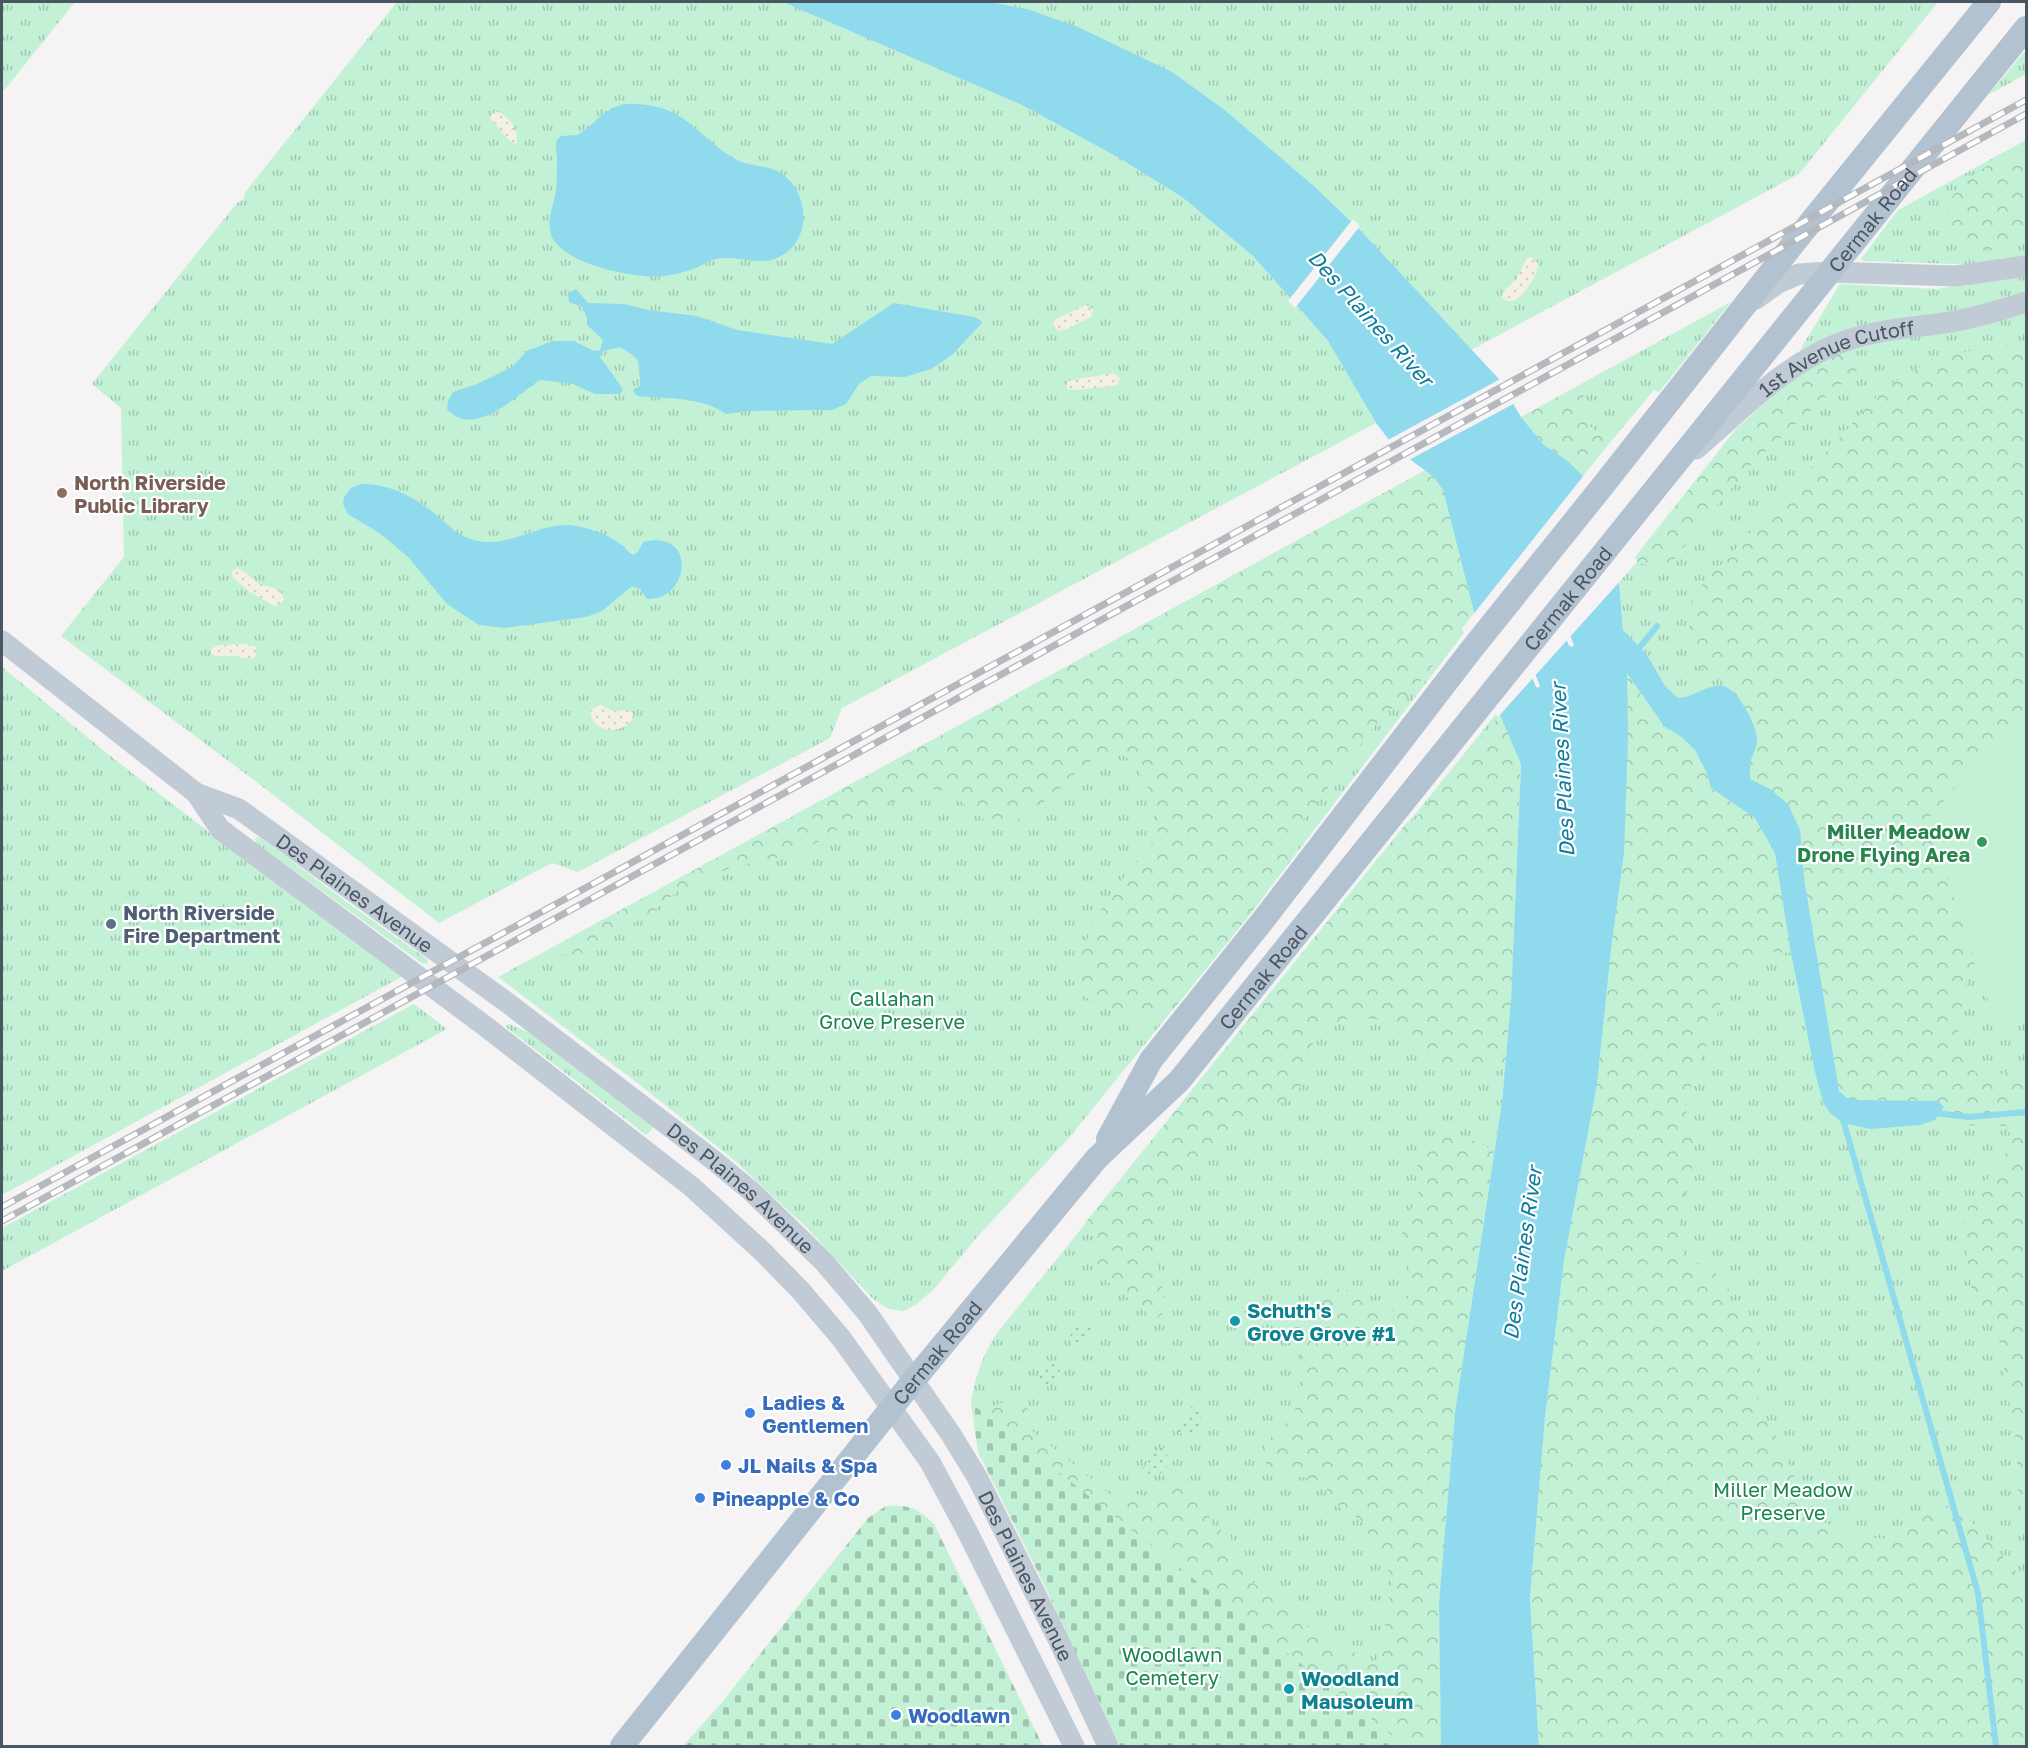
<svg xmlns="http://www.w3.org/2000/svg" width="2028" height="1748" font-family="'Golos Text',sans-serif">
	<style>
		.grass { fill: url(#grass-tufts) }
		.forest { fill: url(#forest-crowns) }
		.sand { fill: url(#sand-dots) }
		.cemetery { fill: url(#cemetery-stones) }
		.garden { fill: url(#garden-dots) }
		.pitch { fill: #c3f1d5 }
		.water { fill: #90daee; fill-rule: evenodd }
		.pier { fill: #f5f3f3 }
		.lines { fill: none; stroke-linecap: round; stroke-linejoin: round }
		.stream { stroke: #90daee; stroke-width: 6 }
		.secondary { stroke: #c1cbd6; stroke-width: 21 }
		.primary { stroke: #b3c2d1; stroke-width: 24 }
		.rail-casing { stroke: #b5b8bd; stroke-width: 7 }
		.rail { stroke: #fff; stroke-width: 4.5; stroke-dasharray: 14; stroke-linecap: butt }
		.education-dot { fill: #8d6e63; stroke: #fff; stroke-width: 2 }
		.leisure-dot { fill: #2e9e5b; stroke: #fff; stroke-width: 2 }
		.service-dot { fill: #5c6f8a; stroke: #fff; stroke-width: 2 }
		.culture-dot { fill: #0f9aa8; stroke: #fff; stroke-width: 2 }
		.shop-dot { fill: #3f7fe0; stroke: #fff; stroke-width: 2 }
		.labels { text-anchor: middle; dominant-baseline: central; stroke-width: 4.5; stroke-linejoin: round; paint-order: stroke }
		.street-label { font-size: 20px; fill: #4a5661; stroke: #fff }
		.education-label { font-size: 20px; font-weight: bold; fill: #785e54; stroke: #fff; text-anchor: start }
		.leisure-label { font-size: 20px; font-weight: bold; fill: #27864d; stroke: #fff; text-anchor: end }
		.service-label { font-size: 20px; font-weight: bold; fill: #4e5e75; stroke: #fff; text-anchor: start }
		.park-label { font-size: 20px; fill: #17864f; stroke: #fff }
		.culture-label { font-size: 20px; font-weight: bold; fill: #0d838f; stroke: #fff; text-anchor: start }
		.shop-label { font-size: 20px; font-weight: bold; fill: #366cbe; stroke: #fff; text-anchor: start }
		.water-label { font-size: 21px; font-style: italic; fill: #0c7c9b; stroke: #fff }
	</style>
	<defs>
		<pattern id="grass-tufts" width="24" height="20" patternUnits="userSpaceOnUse" patternTransform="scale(1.5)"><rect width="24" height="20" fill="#c3f1d5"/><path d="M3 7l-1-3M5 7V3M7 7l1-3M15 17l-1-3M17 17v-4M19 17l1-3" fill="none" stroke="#a0c6b0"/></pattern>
		<pattern id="forest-crowns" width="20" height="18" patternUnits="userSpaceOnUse" patternTransform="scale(1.5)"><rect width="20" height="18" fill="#c3f1d5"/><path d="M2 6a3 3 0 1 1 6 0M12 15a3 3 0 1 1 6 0" fill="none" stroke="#a0c6b0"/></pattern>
		<pattern id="sand-dots" width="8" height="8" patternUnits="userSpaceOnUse" patternTransform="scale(1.5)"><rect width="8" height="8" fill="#f5f0e5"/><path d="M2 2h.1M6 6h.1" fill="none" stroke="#d4d0c7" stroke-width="1.8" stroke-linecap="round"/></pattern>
		<pattern id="cemetery-stones" width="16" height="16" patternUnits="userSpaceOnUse" patternTransform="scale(1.5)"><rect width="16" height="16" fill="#c3f1d5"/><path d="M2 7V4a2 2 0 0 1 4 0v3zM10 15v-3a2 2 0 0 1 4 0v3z" fill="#a0c6b0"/></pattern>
		<pattern id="garden-dots" width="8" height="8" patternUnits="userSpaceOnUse" patternTransform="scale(1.5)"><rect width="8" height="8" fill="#c3f1d5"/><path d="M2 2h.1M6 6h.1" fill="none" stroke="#a0c6b0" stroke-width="1.8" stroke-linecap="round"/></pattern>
	</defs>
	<rect width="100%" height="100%" fill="#f5f3f3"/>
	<path class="grass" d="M2,2h73l-73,91z
		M397,2h386l71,29 168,74 97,53 63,39 71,59 75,85 48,82 -534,285 -12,30 -252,134 -26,-9 -113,60 -181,-140 -197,-147 63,-79 -3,-149 -29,-24 145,-181 6,-3 3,-9z
		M990,2h948l-139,172 -328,176 -106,-115 -51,-49 -88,-75 -199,-102z
		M2026,50v24l-38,21z
		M2026,140v119l-41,6 -121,-4 -3,-2 37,-49z
		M2026,275v19l-226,56 40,-66 96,5z
		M1731,302l-72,90 -5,-2 -41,49 -15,-6 -13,-11 1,-19 -7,-18z
		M2026,309v1437h-487l88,-1074 -8,-90 18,-20 -2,-5 102,-129 104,-77z
		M1426,470l8,7 40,136 -12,15 2,5 -213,280 -183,226 -90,97 -43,52 -18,16 -14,7 -14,-2 -16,-10 -67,-72 -72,-67 -94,-75 -142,-108z
		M2,667l107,88 141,109 153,112 -401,219z
		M1496,714l2,3 2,-2 11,285 -9,102 -47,311 -16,190 2,143h-36l-434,-343c4,-27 12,-49 27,-71z
		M257,837l4,1 87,65 79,56 1,4 -5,1 -167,-121 -1,-4z
		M414,1004l33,25 -445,242v-43z
		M509,1024l21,9 124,94 -8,8 -139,-107 -1,-3z"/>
	<path class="forest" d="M2026,151v91c-14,3 -31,8 -46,8 -13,1 -23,-7 -29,-18 -14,-26 8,-47 28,-61 13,-9 33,-14 47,-20z
		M2026,343v363l-97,112 46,145 -10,25 -7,40 5,34 17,14h19l27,-16v464l-5,-14 -4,-27v-35l-18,-109 -7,-22 -20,-26 -4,-20 -4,-43 6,-29 23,-26 12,-18 7,-19 -6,-10 -25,-1 -32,2 -8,-13 3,-7 -7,-6 -81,-1 -9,-2 -8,-7 -35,-213 -4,-48 -30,-41 -20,-10 1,-17 6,-23c-14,-30 -25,-59 -59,-72l-10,-25 4,-46 193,-208 52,-32z
		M1841,351l10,5 7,9 -2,8 -26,20 -77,70 -54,63 -23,32 -18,10 -21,-6 -2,-5 102,-129 56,-50z
		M1579,385l7,18 -1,19 13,11 15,6 -30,37 -15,-15 -24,-16 -23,-28z
		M1426,470l8,7 9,13 31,123 -73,93 -14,4 -93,122 -5,30 -38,51 -78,97 -24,7 -37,-6 -32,-17 -6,-8 8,-33 13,-34 17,-27 41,-49 6,-16 -2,-20 -21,-43 -17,-11 -22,4 -19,13 -23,24 -39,27 -29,1 -34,-27 -13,-6 -14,1 -62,24 -65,39 -69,15 -52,23 -26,21 -64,39 -16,5 -13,-2 -7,-6z
		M1627,672l36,54 20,12 12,12 12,23 4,15c13,11 29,18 42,29 28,23 32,100 38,136l-22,-1 -18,9 -21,16 -33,94 -12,35 11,50 -10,30 -8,50 7,22 21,8 22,17 2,22 17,14 15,28 -4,56 26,48 15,39 14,22 11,10 29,15 40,2 30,-21 20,-12 15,1 61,68 7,15v156h-487l-9,-148 15,-181 19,-156 33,-177 14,-135 13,-97 4,-114z
		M1500,715l21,48 -10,237 -6,62c-24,5 -60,5 -81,-7 -8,-5 -10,-17 -17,-22 -18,-14 -49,-20 -70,-10 -40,18 -21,47 -40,68 -15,16 -37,21 -56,32l-78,76 -10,32 12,75 -3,9 -7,4 -61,-48 4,-42 -13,-6 323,-402 3,3z
		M1461,1135l33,15 -39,263 -16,190 2,143h-36l-418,-330c9,-13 16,-15 31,-17l11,11 -9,11 97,79 10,-12c24,17 41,11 58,-11 16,12 23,29 26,47l20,13 4,26 16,18 10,8 26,10 10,11 8,15 14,11 31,12 10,10 8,3h7l5,-6 4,-12 3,-39 6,-21 -2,-9 -7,-8 -15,-29 -4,-12 -8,-8 -14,-5 -18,-25 -11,-8 -38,-5 -9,-7 -3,-12 1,-7 7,-12 22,-20 8,-45 -9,-52c9,-15 32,-33 52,-29 17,3 32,16 48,21l15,-13 4,-10 -10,-55 4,-16 9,-14 4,-12 -3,-19 7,-27 14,-9z"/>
	<path class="sand" d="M497,112c12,3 21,18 20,30l-2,2c-7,-3 -19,-19 -25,-26l2,-4z
		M1531,257l7,6c1,13 -23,51 -36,34l1,-5 14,-14 10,-20z
		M1086,305l7,4 -2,8 -24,12 -9,2 -5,-8 2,-4z
		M1113,373l7,5 -2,6 -3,2 -41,4 -7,-1 -1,-3 2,-5z
		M237,568c9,2 13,10 21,15 10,5 21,3 26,15l-2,5 -8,3 -24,-14 -17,-14 -1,-7z
		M245,644l11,3v9l-4,3 -17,-3h-20l-4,-3v-4l7,-4z
		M601,705l12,6 15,-1 4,2 2,5c-12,22 -47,13 -43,-8z"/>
	<path class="cemetery" d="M971,1403l434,343h-285l-82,-174 -60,-120z
		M886,1506c24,-1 31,2 48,18l109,222h-360l40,-45 145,-183z"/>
	<path class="garden" d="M1087,1323l9,4 -19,23 -5,-5 -3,-6c4,-10 7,-14 18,-16z
		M1051,1363l11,5 -18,23c-7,-9 -8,-14 -3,-24z
		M1193,1405l6,6 2,13 -4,6 -13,5 -10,-6z
		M1161,1446c17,16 1,38 -20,24z"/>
	<path class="pitch" d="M2026,706v311l-15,11 -6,1 -10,-7 -66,-204z"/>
	<path class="water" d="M783,2h207l37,7 51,18 94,45 54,39 88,75 51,49 133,143 23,39 23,28 24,16 15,15 36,106 4,48 24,25 18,31 13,12c16,0 28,-14 44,-12 15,1 34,38 35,52 1,7 -4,15 -6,22 -1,6 -1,13 -1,19l20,10 18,15 12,26 4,48 35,213 8,7 9,2 82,1 6,6 -9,13 -15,5 -49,4 -28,-6 -13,-10 -7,-11 -8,-30 -24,-119 -16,-100 -20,-35 -44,-30 -4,-15 -12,-23 -12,-12 -19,-12 -37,-53 1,65 -4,114 -13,97 -14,135 -33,177 -19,156 -15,181 9,148h-98l-2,-143 16,-190 47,-311 9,-102 10,-236 -21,-49 -57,-225 -9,-13 -37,-27 -21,-27 -48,-82 -75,-85 -71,-59 -63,-39 -97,-53zM1532,541l42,104 -2,2 -3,-1 -40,-101zM1499,583l41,103 -2,2 -2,-1 -41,-100z
		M624,104c58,-2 64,23 106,52 17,12 37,8 51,17 26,17 31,60 6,79 -25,20 -49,0 -75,8 -4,1 -8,4 -12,6 -11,5 -23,8 -35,10 -27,4 -105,-12 -114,-42 -5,-15 4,-30 5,-45 1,-10 1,-21 1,-32 0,-4 -2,-9 -1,-13 0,-4 2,-5 5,-8l16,-1 7,-4 19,-17 9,-6z
		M576,289l12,14 36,1 25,6 48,6 40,14 95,14 62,-41 80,14 6,3 2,3 -30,32 -21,14 -26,8 -34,-1 -12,8 -13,20 -14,6 -83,1 -23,3c-25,-18 -59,-15 -89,-18l-4,-6 8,-5c-5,-26 4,-23 -21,-38l-17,4 -3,6 21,29 2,4 -3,4h-25l-22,-10 -33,-4c-24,15 -65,60 -93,29l1,-8 5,-9 24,-8 35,-17 15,-16 25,-10h22l20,10 6,-1 3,-10 -16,-15v-7l-5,-11 -13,-5 -1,-8z
		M362,484c31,0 55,15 78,34 10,9 20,19 34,22 33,9 61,-15 93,-15 18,1 42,9 56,21 3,3 5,6 10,9l5,-3 5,-10c55,-14 47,59 4,57l-7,-10 -8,-3 -30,25 -16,6 -81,11 -26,-3 -32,-21 -38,-46 -28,-24 -33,-20 -5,-10 1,-7 7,-9z"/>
	<path class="pier" d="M1353,219l7,7 -65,82 -7,-7z
		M1502,378l15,24 -110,59 -12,-8 -9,-12z
		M1585,474l37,105 -124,138 -26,-101z"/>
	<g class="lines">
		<path class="stream" d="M1635,653l22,-27
			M1935,1113l34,4 57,-5
			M1842,1116l136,477 18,153"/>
		<g class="secondary">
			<path d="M1756,299l22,-16 21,-9 30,-2 127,4 70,-10"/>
			<path id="s1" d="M1696,449c47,-40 92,-89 152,-109 33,-11 69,-13 103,-18 26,-5 51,-12 75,-20"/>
			<path d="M2,641l194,152 24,36 265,197 207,161 71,65 38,39 40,47 89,124 37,69 107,215"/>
			<path id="s2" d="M196,793l43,16 266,192 207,158 39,32 73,71 44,52 84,122 25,41 80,160 51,109"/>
		</g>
		<g class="primary">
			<path d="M1108,1139l43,-79 113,-141 207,-269 134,-167 192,-244 192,-237"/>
			<path id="s3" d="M622,1746l291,-365 184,-223 82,-77 847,-1053"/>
		</g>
		<defs>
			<path id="rail" d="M2,1207l2024,-1107
				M2,1221l2024,-1107"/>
		</defs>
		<use href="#rail" class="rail-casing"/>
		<use href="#rail" class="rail"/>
	</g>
	<circle class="education-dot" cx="62" cy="493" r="6"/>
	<circle class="leisure-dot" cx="1982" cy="842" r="6"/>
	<circle class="service-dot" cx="111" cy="924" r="6"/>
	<g class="culture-dot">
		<circle cx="1235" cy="1321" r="6"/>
		<circle cx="1289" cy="1689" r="6"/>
	</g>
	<g class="shop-dot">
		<circle cx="750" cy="1413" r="6"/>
		<circle cx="726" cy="1465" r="6"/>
		<circle cx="700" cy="1498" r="6"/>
		<circle cx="896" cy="1715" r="6"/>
	</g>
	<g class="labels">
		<g class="street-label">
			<text stroke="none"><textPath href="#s3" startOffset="1974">Cermak Road</textPath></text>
			<text stroke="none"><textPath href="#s1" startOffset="171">1st Avenue Cutoff</textPath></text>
			<text stroke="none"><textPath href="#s3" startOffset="1488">Cermak Road</textPath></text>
			<text stroke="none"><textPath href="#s2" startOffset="189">Des Plaines Avenue</textPath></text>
			<text stroke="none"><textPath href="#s3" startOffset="1002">Cermak Road</textPath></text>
			<text stroke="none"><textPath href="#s2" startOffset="675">Des Plaines Avenue</textPath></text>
			<text stroke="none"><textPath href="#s3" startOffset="504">Cermak Road</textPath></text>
			<text stroke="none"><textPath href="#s2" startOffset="1161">Des Plaines Avenue</textPath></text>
		</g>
		<g class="education-label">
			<text x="74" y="482">North Riverside<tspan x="74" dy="23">Public Library</tspan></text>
		</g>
		<g class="leisure-label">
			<text x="1970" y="831">Miller Meadow<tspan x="1970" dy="23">Drone Flying Area</tspan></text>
		</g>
		<g class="service-label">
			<text x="123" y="912">North Riverside<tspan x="123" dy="23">Fire Department</tspan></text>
		</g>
		<g class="park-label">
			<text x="892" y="998">Callahan<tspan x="892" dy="23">Grove Preserve</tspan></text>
			<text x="1783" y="1489">Miller Meadow<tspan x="1783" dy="23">Preserve</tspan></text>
			<text x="1172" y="1654">Woodlawn<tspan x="1172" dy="23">Cemetery</tspan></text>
		</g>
		<g class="culture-label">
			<text x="1247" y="1310">Schuth's<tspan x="1247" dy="23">Grove Grove #1</tspan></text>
			<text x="1301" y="1678">Woodland<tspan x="1301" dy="23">Mausoleum</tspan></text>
		</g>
		<g class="shop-label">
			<text x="762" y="1402">Ladies &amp;<tspan x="762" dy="23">Gentlemen</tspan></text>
			<text x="738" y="1465">JL Nails &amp; Spa</text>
			<text x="712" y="1498">Pineapple &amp; Co</text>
			<text x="908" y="1715">Woodlawn</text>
		</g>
		<g class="water-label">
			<text transform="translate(1371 318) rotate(48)">Des Plaines River</text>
			<text transform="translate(1562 770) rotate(-93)">Des Plaines River</text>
			<text transform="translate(1522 1253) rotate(-82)">Des Plaines River</text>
		</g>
	</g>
	<rect width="2028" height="1748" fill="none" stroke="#4a5661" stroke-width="6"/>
</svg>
